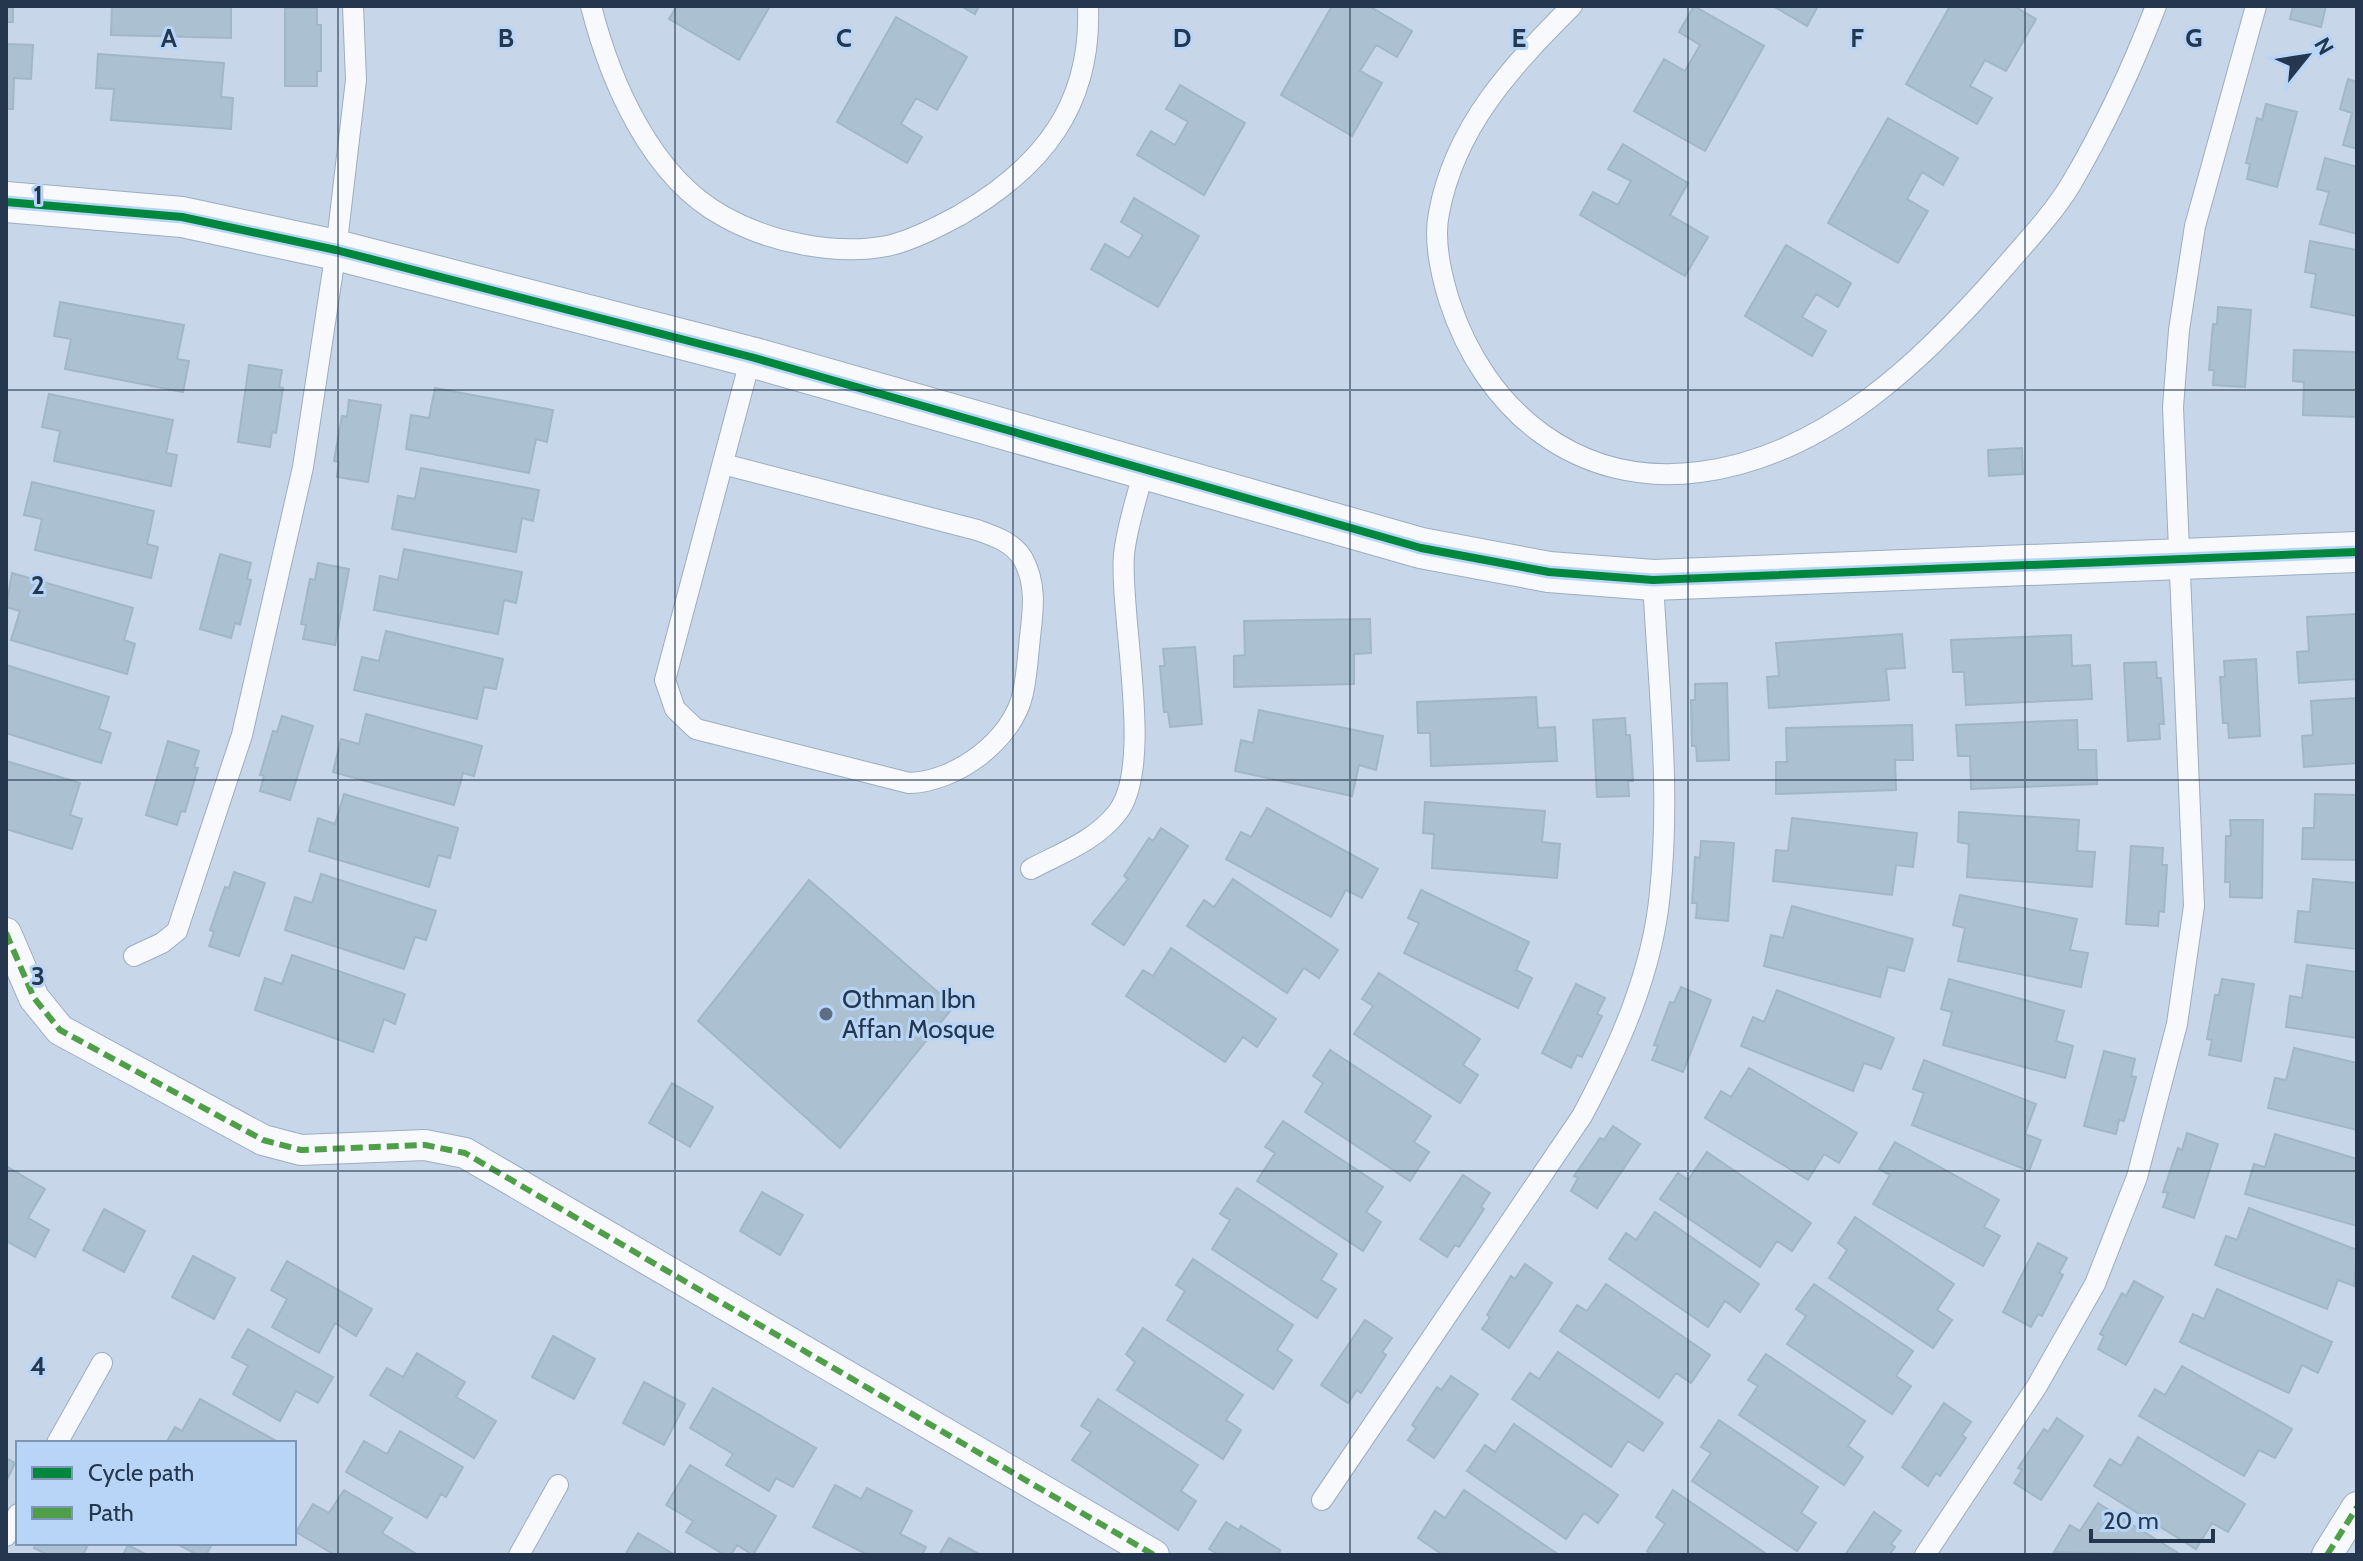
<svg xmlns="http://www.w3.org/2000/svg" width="2363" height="1561" font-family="Cabin,sans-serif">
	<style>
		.building { fill: #abc1d2; stroke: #a1b7c7; stroke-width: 2 }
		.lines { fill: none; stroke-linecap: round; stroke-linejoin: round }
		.service-casing { stroke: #9dadc0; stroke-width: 22 }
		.pedestrian-casing { stroke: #9dadc0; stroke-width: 32 }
		.minor-casing { stroke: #9dadc0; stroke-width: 42 }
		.service { stroke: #f7f9fc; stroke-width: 20 }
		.pedestrian { stroke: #f7f9fc; stroke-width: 30 }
		.minor { stroke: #f7f9fc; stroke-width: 40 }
		.quiet { stroke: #4e9f48; stroke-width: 6; stroke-dasharray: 12 6; stroke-linecap: butt }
		.cycleway-casing { stroke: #b8d5f8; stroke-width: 13 }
		.cycleway { stroke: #00873e; stroke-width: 8 }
		.grid { fill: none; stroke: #24374e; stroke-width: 2; stroke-opacity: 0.55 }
		.poi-dot { fill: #5d6f84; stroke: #b8d5f8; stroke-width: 3 }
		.labels { text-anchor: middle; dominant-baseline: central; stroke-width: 6; stroke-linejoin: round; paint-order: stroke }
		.poi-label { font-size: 26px; fill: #24374e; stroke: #b8d5f8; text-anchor: start }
		.grid-label { font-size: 26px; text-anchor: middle; font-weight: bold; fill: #24374e; stroke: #b8d5f8; stroke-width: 6; stroke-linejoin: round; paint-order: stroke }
	</style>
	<rect width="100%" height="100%" fill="#c7d6e9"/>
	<path class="building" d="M6,6h7v16h-7z
		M112,6l119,1v31l-120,-3z
		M677,6h93l-31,54 -70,-41z
		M961,6h18l-4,8z
		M1332,6h37l43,25 -15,26 -21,-12 -16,26 22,12 -30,53 -71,-41z
		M1694,6l70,40 -59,105 -71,-40 30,-52 21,12 15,-26 -21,-13z
		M1773,6h45l-11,20z
		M1950,6h64l22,13 -30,52 -21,-11 -15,26 22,12 -15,26 -71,-40z
		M2293,6h33l-5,21 -31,-8z
		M285,8h32v17h4v46h-4v15h-32z
		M896,17l71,40 -30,53 -21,-12 -15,26 21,13 -15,26 -70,-41z
		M6,44l27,1 -2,34 -17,-1 -1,31h-7z
		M98,54l126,9 -3,34 12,1 -2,31 -120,-9 3,-31 -18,-1z
		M2348,79l9,3v67l-14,-4 9,-32 -12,-4z
		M1180,85l65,38 -41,72 -67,-40 14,-24 24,14 13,-23 -22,-13z
		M2266,104l31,8 -20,75 -30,-8 3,-15 -4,-1 11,-45 5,2z
		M1888,118l70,40 -15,27 -21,-13 -15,27 21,12 -30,52 -70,-40z
		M1623,144l65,39 -18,32 38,22 -23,39 -105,-61 13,-23 25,13 13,-24 -23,-12z
		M2325,158l32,9v67l-37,-10 9,-32 -12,-3z
		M1134,198l65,38 -41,71 -67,-38 14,-25 24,14 14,-23 -22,-13z
		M2310,241l47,9v66l-46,-9 5,-33 -11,-2z
		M1786,245l65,38 -13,24 -22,-13 -14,23 24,14 -14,25 -67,-40z
		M60,302l124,23 -7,34 12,2 -6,31 -118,-23 6,-30 -17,-3z
		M2218,307l33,3 -6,77 -32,-2 1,-15h-5l4,-46h4z
		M2294,350l63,2v65l-54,-2 1,-33 -11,-1z
		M249,365l33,5 -3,17 4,1 -7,45 -4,-1 -2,15 -32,-5z
		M435,388l118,22 -6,32 -11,-3 -7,34 -123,-24 5,-34 18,3z
		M49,394l124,26 -7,33 11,2 -6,31 -117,-25 6,-30 -18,-4z
		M349,400l32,5 -13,77 -31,-5 2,-15 -5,-1 8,-45 5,1z
		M2022,448l1,26 -34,2 -1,-26z
		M421,468l118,22 -6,31 -11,-3 -6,34 -124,-23 6,-33 17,3z
		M32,482l122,29 -7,33 11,3 -7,31 -116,-28 7,-31 -18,-4z
		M404,549l118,23 -6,31 -12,-3 -6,34 -124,-24 6,-34 18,4z
		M220,554l31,9 -4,16 4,1 -11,45 -5,-2 -4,15 -31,-9z
		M318,563l31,6 -14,76 -32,-6 3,-14 -5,-1 9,-45 5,1z
		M12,573l121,35 -9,32 11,4 -8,30 -116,-34 9,-29 -14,-4z
		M2357,614v65l-58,4 -2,-31 12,-1 -2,-34z
		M1370,619l1,34 -17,1v30l-120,3v-31l11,-1 -1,-34z
		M386,631l117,28 -7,30 -12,-2 -7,32 -123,-29 8,-33 17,4z
		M1902,634l3,34 -19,1 3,31 -120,8 -2,-31 12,-1 -3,-33z
		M2071,635l1,31 18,-1 2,34 -126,6 -2,-33h-11l-2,-32z
		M1195,647l7,77 -32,3 -2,-15h-4l-4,-46h5l-2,-17z
		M2256,659l4,77 -31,2 -1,-15h-5l-3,-46h5l-1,-16z
		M2156,662l1,16h4l3,46h-5l1,15 -32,2 -4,-78z
		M6,665l103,32 -10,32 12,4 -10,30 -95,-30z
		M1727,683l2,77 -32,1 -1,-15h-4l-1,-46h4v-16z
		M1536,697l2,31 17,-1 2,34 -126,5 -1,-33h-12l-1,-31z
		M2357,698v65l-53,4 -2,-31 11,-1 -2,-34z
		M1259,710l124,26 -7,34 -17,-5 -7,31 -117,-25 6,-31 12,3z
		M366,714l116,32 -8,30 -11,-3 -9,32 -121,-33 8,-33 18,5z
		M282,716l31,10 -23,74 -30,-9 4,-15 -4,-1 13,-44 4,1z
		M1625,718l1,17h4l3,46h-5l1,15 -32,1 -4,-77z
		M2077,720l1,30h18l1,34 -126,5 -1,-33h-12l-2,-31z
		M1912,725l1,35h-18l1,30 -120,4v-32h11l-1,-34z
		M168,741l31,10 -5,16 4,1 -13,44 -4,-1 -4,14 -31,-10z
		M6,761l74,22 -10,32 12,4 -10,30 -66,-20z
		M344,794l114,34 -8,30 -12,-3 -9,32 -120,-36 9,-33 17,6z
		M2315,794l42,1v65l-55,-1 1,-31h11z
		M1425,802l120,9 -3,31 18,2 -3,34 -125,-10 2,-34 -11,-1z
		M1267,808l111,61 -16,29 -16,-8 -15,27 -105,-58 15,-27 10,5z
		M1959,812l120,8 -2,31 18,1 -3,35 -125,-10 2,-33 -11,-2z
		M1792,818l125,15 -4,34 -17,-2 -4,30 -119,-14 3,-31 12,1z
		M2230,820h33l-1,78 -32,-1v-15h-5l1,-46h5z
		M1161,828l27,18 -64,99 -32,-21 36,-45 -4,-3 25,-38 4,3z
		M1701,841l33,2 -6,78 -32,-3 1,-15h-5l3,-46 5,1z
		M2131,846l32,2 -1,17h5l-3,47 -5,-1 -1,15 -32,-2z
		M234,872l31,11 -26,73 -30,-10 5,-14 -4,-2 15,-43 4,1z
		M321,874l115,37 -10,29 -11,-3 -11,32 -119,-39 10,-33 17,6z
		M1233,879l105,71 -19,28 -15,-10 -17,25 -100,-67 17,-26 10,7z
		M2313,879l44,4v66l-62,-7 3,-31 12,1z
		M809,880l145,126 -114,142 -142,-127z
		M1421,890l108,52 -13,28 16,8 -14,30 -114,-55 15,-30 -11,-5z
		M1960,895l117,24 -7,31 18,3 -7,34 -123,-26 7,-33 -12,-3z
		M1792,906l121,33 -9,32 -16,-4 -8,30 -116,-31 7,-31 12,3z
		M1171,948l105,71 -19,28 -14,-10 -18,25 -99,-66 17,-26 10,6z
		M292,955l113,39 -10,30 -11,-5 -11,33 -118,-42 10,-32 17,6z
		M2307,965l50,7v66l-71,-11 4,-31 12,2z
		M1379,973l101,66 -17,26 15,10 -18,28 -106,-69 19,-28 -11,-7z
		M1949,979l115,32 -8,30 17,5 -8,32 -122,-33 9,-33 -11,-3z
		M2222,979l32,5 -13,77 -32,-6 3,-15 -5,-1 8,-44h4z
		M1576,984l29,14 -8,16 5,2 -20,41 -5,-2 -6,13 -29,-15z
		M1681,987l30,13 -28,72 -31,-12 6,-14 -4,-1 16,-43 4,1z
		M1777,990l117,48 -13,31 -17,-6 -11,28 -112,-45 12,-29 11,5z
		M2294,1048l63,15v67l-89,-22 7,-30 11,2z
		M1330,1050l101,66 -17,26 15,10 -19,29 -105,-69 18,-29 -10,-7z
		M2104,1051l31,8 -4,17 5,1 -12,44 -5,-1 -3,14 -32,-8z
		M1924,1060l112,44 -11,30 16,6 -12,31 -117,-46 12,-32 -11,-4z
		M1749,1068l108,65 -18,30 -15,-9 -16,26 -103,-62 16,-27 10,6z
		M672,1083l41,24 -23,40 -41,-24z
		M1283,1121l100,66 -17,25 15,10 -18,29 -106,-70 18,-28 -10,-6z
		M1613,1126l27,18 -43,64 -26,-17 7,-13 -4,-2 26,-38 4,2z
		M2187,1133l31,11 -24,74 -31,-11 5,-14 -5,-1 15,-44 4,2z
		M2275,1134l82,25v67l-112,-32 9,-30 11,3z
		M1895,1142l104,58 -15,27 16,9 -17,30 -110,-62 17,-29 -11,-6z
		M1707,1152l104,71 -19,28 -15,-10 -17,26 -100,-68 18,-26 10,7z
		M6,1166l39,23 -17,29 21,12 -14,27 -29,-16z
		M1463,1175l27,18 -9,14 3,2 -25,38 -4,-2 -8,12 -27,-18z
		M1237,1188l100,66 -16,26 15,9 -19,29 -105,-69 18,-29 -10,-6z
		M762,1192l41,23 -23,40 -40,-24z
		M2249,1208l108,42 -3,36 -16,-6 -11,29 -112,-44 11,-29 11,4z
		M104,1209l41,22 -21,41 -41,-22z
		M1655,1212l104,72 -19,28 -15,-11 -17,26 -99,-68 17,-26 10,7z
		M1855,1217l99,67 -17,26 15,10 -19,28 -104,-70 18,-28 -9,-7z
		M2038,1243l29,15 -8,15 4,2 -21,41 -4,-2 -7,13 -28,-15z
		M193,1256l42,22 -21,41 -42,-22z
		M1193,1259l100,66 -16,25 15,10 -19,29 -106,-69 18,-29 -9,-6z
		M287,1261l85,48 -16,27 -21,-13 -16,30 -47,-26 15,-28 -16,-9z
		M1525,1264l27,19 -43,65 -27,-19 8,-12 -3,-2 24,-39 4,3z
		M2134,1281l29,16 -37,68 -28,-16 6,-13 -4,-2 22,-41 4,3z
		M1606,1284l104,71 -19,28 -15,-10 -17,25 -99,-67 17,-26 10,6z
		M1814,1284l99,67 -17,25 15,10 -19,28 -105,-70 19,-28 -10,-7z
		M2217,1289l115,53 -14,31 -16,-8 -13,28 -109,-51 13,-28 11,5z
		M1365,1320l27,18 -10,14 4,3 -25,38 -4,-3 -9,13 -27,-18z
		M1143,1328l100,67 -17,25 15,10 -18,29 -106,-69 18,-28 -9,-8z
		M248,1329l85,48 -15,26 -22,-12 -16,30 -47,-27 15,-28 -16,-9z
		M553,1336l42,23 -21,40 -42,-22z
		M1558,1352l105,71 -20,28 -15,-10 -17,26 -99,-68 18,-26 9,6z
		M417,1353l48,29 -9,15 40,24 -22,37 -104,-63 17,-27 16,9z
		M1766,1354l99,67 -17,25 15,11 -19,28 -105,-70 19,-29 -10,-6z
		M2182,1366l110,63 -17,29 -16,-8 -15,26 -105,-60 16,-27 10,6z
		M1451,1376l27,18 -44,64 -26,-18 8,-12 -4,-3 25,-38 4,3z
		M644,1382l41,22 -21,41 -41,-22z
		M713,1388l103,60 -23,39 -17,-9 -7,13 -43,-26 7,-11 -43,-26z
		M200,1399l80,44h-114l9,-16 7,4z
		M1098,1399l100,66 -17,26 15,10 -18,29 -106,-70 19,-28 -10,-6z
		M1944,1403l27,19 -9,13 4,3 -26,38 -4,-3 -8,13 -26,-19z
		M2057,1418l26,18 -42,64 -27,-17 8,-13 -4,-2 26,-39 4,3z
		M1719,1420l99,67 -17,26 15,10 -19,28 -105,-70 19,-28 -10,-6z
		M1514,1424l104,71 -20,28 -14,-10 -18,26 -99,-68 18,-26 10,7z
		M400,1431l63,36 -17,30 -5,-3 -14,24 -81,-46 18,-31 23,13z
		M2138,1437l107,67 -17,28 -16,-9 -16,26 -102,-63 16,-27 11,7z
		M6,1458l9,5 -9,19z
		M690,1465l86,51 -23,39 -16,-10 -6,10h-6l-39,-23 7,-11 -27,-16z
		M835,1485l26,14 6,-11 45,23 -12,23 26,13 -4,8h-54l-55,-28z
		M344,1490l48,28 -10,15 36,22h-83l-39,-23 17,-28 16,9z
		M1464,1490l95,65h-116l-25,-17 17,-27 10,7z
		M1673,1490l95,65h-116l-5,-4 18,-27 -9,-7z
		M2098,1503l83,52 -127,-3 16,-27 10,6z
		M1874,1512l27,19 -10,13 4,3 -6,8h-44z
		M1226,1522l13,8 2,-4 39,24 -1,5h-60l-10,-6z
		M638,1533l37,22h-50z
		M949,1538l32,17h-42z
		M37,1543h52l-6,12h-35l-14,-7z
		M175,1543h38l-7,12h-8z
		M128,1545l19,10h-24z"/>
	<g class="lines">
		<defs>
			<path id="service" d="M591,6c19,75 60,171 132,210 46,26 112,40 164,30 24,-5 51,-19 73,-31 81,-47 132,-109 128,-209
				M1572,6c-60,60 -117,120 -133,207 -6,28 2,61 10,87 36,112 129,188 251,172 125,-16 224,-112 303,-203 23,-27 50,-55 68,-85 33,-56 62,-118 85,-178
				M723,464l254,66c17,6 36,12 46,29 14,25 10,52 7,78 -2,18 -3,38 -7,56 -10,47 -67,89 -114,90l-213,-54 -21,-20 -10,-29 86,-323
				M1031,869c30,-16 64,-28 86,-56 38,-47 2,-197 7,-259 3,-28 13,-57 20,-84
				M134,956l28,-13 15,-12 65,-196 61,-268 33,-217 20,-170 -3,-74
				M57,1443l45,-80
				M1322,1500l260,-384c37,-69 71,-145 78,-224 11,-103 -2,-209 -7,-312
				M6,1536l12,-22
				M519,1555l39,-70
				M1925,1555l112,-169 58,-102 42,-107 40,-153 17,-118 -21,-499 6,-77 16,-104 61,-220"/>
			<path id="pedestrian" d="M6,933l28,65 26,32 203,110 38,10 124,-5 40,8 689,402
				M2327,1555l30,-48"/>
			<path id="minor" d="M6,202l176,15 154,33 415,107 670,191 128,24 104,8 704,-28"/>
		</defs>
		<use href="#service" class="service-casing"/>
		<use href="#pedestrian" class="pedestrian-casing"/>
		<use href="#minor" class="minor-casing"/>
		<use href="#service" class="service"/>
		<use href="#pedestrian" class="pedestrian"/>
		<use href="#minor" class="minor"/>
		<path class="quiet" d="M6,933l28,65 26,32 203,110 38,10 124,-5 40,8 689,402
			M2327,1555l30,-48"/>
		<defs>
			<path id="cycleway" d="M6,202l176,15 154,33 415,107 670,191 128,24 104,8 704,-28"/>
		</defs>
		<use href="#cycleway" class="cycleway-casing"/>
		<use href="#cycleway" class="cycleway"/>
	</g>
	<path class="grid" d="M338,6v1549M675,6v1549M1013,6v1549M1350,6v1549M1688,6v1549M2025,6v1549M6,390h2351M6,780h2351M6,1171h2351"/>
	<circle class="poi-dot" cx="826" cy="1014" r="8"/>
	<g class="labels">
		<g class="poi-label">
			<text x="842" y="999">Othman Ibn<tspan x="842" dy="30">Affan Mosque</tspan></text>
		</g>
	</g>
	<g class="grid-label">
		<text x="169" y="47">A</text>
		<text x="506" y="47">B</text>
		<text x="844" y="47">C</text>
		<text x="1182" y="47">D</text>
		<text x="1519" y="47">E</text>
		<text x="1857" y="47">F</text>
		<text x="2194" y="47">G</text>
		<text x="38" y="204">1</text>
		<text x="38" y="594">2</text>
		<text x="38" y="985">3</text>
		<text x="38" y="1375">4</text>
	</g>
	<rect width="2363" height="1561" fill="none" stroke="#24374e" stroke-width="16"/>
	<rect x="16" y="1441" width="280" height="104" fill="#b8d5f8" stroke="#7d96b4" stroke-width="2"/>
	<rect x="32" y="1467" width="40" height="12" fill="#00873e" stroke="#7d96b4" stroke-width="2"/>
	<text x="88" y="1481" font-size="24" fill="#24374e">Cycle path</text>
	<rect x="32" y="1507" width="40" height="12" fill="#4e9f48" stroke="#7d96b4" stroke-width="2"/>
	<text x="88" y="1521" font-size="24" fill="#24374e">Path</text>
	<g transform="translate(2307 56) rotate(60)" stroke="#b8d5f8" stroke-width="6" paint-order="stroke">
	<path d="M0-6L14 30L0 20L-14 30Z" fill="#24374e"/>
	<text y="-12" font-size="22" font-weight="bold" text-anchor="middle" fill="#24374e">N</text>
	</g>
	<path d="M2091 1529v12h122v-12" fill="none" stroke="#24374e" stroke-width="4"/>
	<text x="2103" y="1529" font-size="24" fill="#24374e" stroke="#b8d5f8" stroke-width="6" paint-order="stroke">20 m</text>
</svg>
